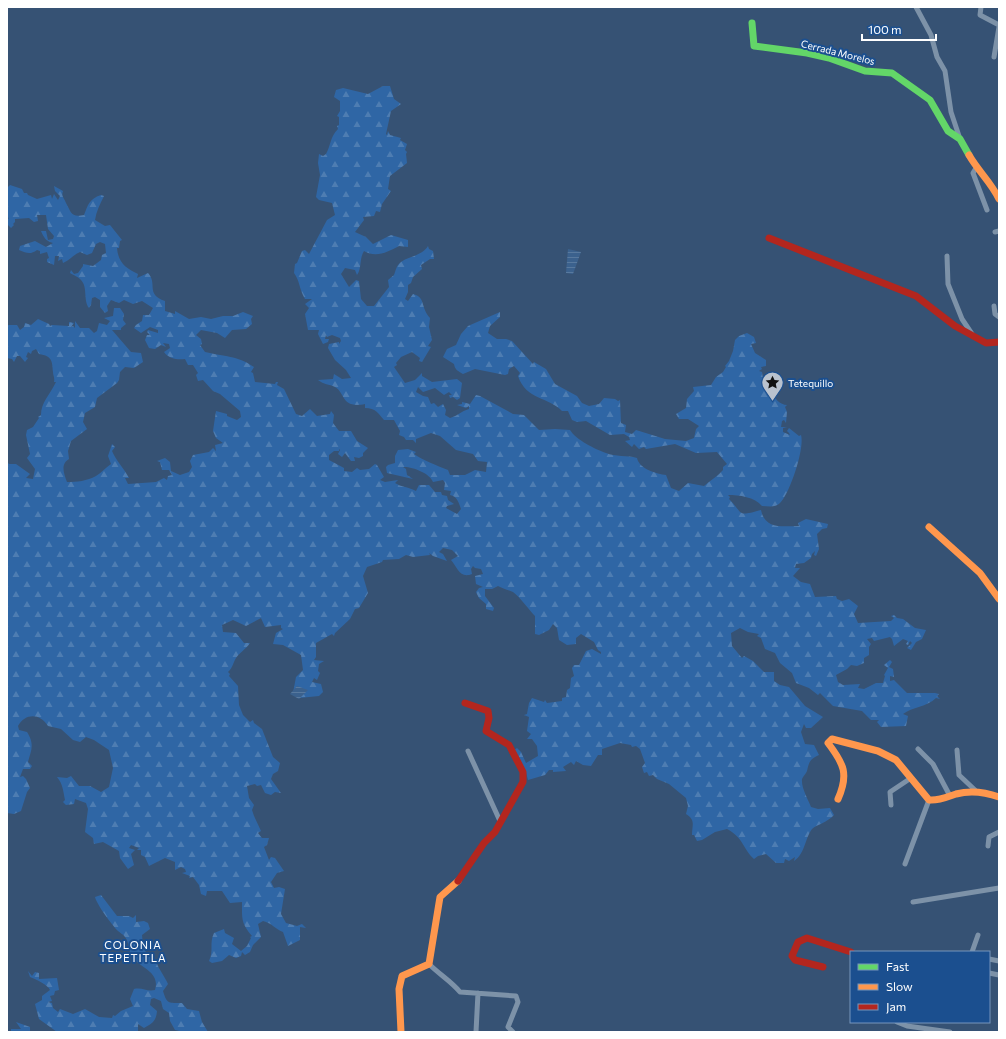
<svg xmlns="http://www.w3.org/2000/svg" width="1006" height="1039" font-family="Commissioner,sans-serif">
	<style>
		.forest { fill: url(#forest-firs) }
		.water { fill: url(#water-rules) }
		.lines { fill: none; stroke-linecap: round; stroke-linejoin: round }
		.street { stroke: #7d92a8; stroke-width: 5 }
		.fast { stroke: #63d668; stroke-width: 7 }
		.slow { stroke: #ff974d; stroke-width: 7 }
		.jam { stroke: #b3261e; stroke-width: 7 }
		.labels { text-anchor: middle; dominant-baseline: central; stroke-width: 4; stroke-linejoin: round; paint-order: stroke }
		.street-label { font-size: 10px; fill: #fff; stroke: #1b4f8f }
		.poi-label { font-size: 10px; fill: #fff; stroke: #1b4f8f; text-anchor: start }
		.neighbourhood-label { font-size: 11px; letter-spacing: 1px; fill: #fff; stroke: #1b4f8f }
	</style>
	<defs>
		<pattern id="forest-firs" width="22" height="20" patternUnits="userSpaceOnUse"><rect width="22" height="20" fill="#2f66a5"/><path d="M5 1l3.5 6h-7zM16 11l3.5 6h-7z" fill="#4e7db2"/></pattern>
		<pattern id="water-rules" width="6" height="5" patternUnits="userSpaceOnUse"><rect width="6" height="5" fill="#3b618d"/><path d="M0 2.5h6" fill="none" stroke="#58799e"/></pattern>
	</defs>
	<rect width="100%" height="100%" fill="#365274"/>
	<path class="forest" d="M383,86h7l4,13 7,5 -10,7 -5,23 1,1 1,-4 2,4 11,3 -1,2 7,4 -2,6 2,2 -1,2 1,9 -17,13 -2,13 3,2 -9,13 -2,8 -4,-1 -2,5 -11,1 1,3 -9,12 11,5 7,7 18,-9 17,5v7l-9,-1c-11,6 -23,12 -35,5 -5,8 -2,17 -7,24l-2,-5 -10,-2 -4,6 8,13 7,-7 3,1 2,18 6,7h7l15,-19 -1,-7 6,-5c2,-5 2,-9 7,-13 8,-6 21,-6 27,-16l1,3 4,2 1,8h-4l-9,6 1,4 -9,8 -2,6 -3,2v7l-3,7 3,2 5,-7c13,3 7,13 17,24l-1,9 3,13 -4,6 3,1 -9,15 -3,-1 1,-3 -8,-6 -11,5 -5,6 1,2 -3,2 11,16 10,-3 7,-7v3l10,6 25,-3 5,4 -2,15 -3,2 -4,-3 -3,1 -1,-3h3l-3,-3 -5,3 -9,-7 -12,4 -5,-5 -2,5 7,4 5,1 3,7 3,-1 4,4 5,-3 3,6 -1,5 5,3c8,-2 11,-7 19,-9v-3l-3,2 -9,-3 5,-1v-2l8,2 6,-9 4,1 33,18 11,1 15,15 16,-1 15,1c6,10 25,19 36,23 9,4 21,2 31,5 2,11 20,16 29,17l5,13 8,3 9,-8 16,3c7,-6 14,-10 19,-16v-3l4,-3 -10,-12 -21,1 -21,-9 -29,5 -2,-2 -5,2 -5,-5 -2,3 -7,-6 5,-1 -1,-3 -5,-3 -14,1 -24,-14 -9,1 -5,-2 -4,-9h-6c-13,-14 -36,-11 -44,-35l2,-3 -6,-7 -5,3 -1,5 -3,1 -30,-6 -12,5c-5,-3 -8,-4 -9,-10l-11,-7 4,-8 9,-4 5,-11 7,-8 32,-14v5l-10,9 -2,7 9,6h9l6,2 21,23 1,-2 12,7 9,15 22,12 5,7 7,3 10,-2 5,-6 11,1 3,2 2,-1 1,23 5,2 -1,7 7,2 4,-4 29,9 21,2 8,-3 2,-9 3,-3 -11,-7h-9l-3,-5 10,-6 1,-9 7,-8 -1,-4 18,-2 5,-8 7,-5 3,-5 -1,-1 4,-5 4,-10 2,-11 4,-4 8,-3 7,4 2,6 -5,1 4,9 11,7v6l-5,1 1,2 -3,2 3,1 2,13 4,3 8,-3 1,2 -4,3c-1,7 7,15 14,15l-2,2 2,5 -1,11 -2,-3 -2,1 -1,6h6l-4,1v4l7,3 -1,-2 -2,-2 2,-3 10,8 2,-1c4,14 -12,60 -21,68 -5,5 -12,3 -18,3 -7,-9 -23,-11 -34,-11l2,2 -1,2c15,15 7,18 32,11 4,20 22,16 38,16l-1,-3 8,-4 22,5 -1,4 -5,1 -5,5 2,15 -3,7 -2,-1 1,-4 -3,3 -1,4 -7,5 -8,1 -1,4h5l-7,8 8,6 9,2 5,13 21,-1 1,3 5,2 7,-2 9,7 -4,8 4,9 33,-2 3,-3 -3,-2 3,-1 3,3 6,1 12,9 11,2 -4,9 -6,3 -5,8 -4,-2 5,-5 -2,-2 -2,4 -2,-1 2,-3 -5,-2 -9,7 -2,-7 -2,-2 -16,4 -2,-3 -5,1 4,5 -2,3v8l-5,3v5l-7,3 -6,-1 -4,4 -11,6 2,7 5,3 17,-1 -2,4 6,1 12,-6h7l2,-7 -1,-1 4,-7 -4,-3 6,-5 2,2 -3,5 4,2 1,8 -4,-1v5l4,-1 13,13h28l4,1 -2,2 3,3 -4,-1c-9,9 -24,9 -33,16l5,2 -2,10 -25,1 -4,-5 2,-2h-8l-9,-9 -29,-5 -13,-13 -2,2 -9,-7 -13,-5 -4,-10 -12,-10 -5,-10 -10,-4 -4,-11 -4,-2 2,-2 -11,-2 -8,-4 -9,5 1,13 10,12 2,-2 9,5 11,11h10v9l6,4 9,2 16,19 18,11 -12,11h-5l-2,-4 -3,8 4,12 9,1 5,10c-9,4 -10,7 -12,16 -1,3 -4,5 -5,8 -1,9 6,20 9,28l7,2 12,-1 4,7c-6,7 -18,10 -22,14 -7,9 -7,25 -18,32l1,-4 -6,4 -4,-2 -1,4h-8l-10,-9 -8,2 -4,3c-11,-10 -11,-22 -27,-30l-12,3 -13,8 -5,1 -3,-6h-2c0,-10 4,-15 -6,-21l2,-8 -2,-8 -17,-14 -12,-5 -4,-4 -4,1 -2,-4 -3,1 -2,-6 3,-4 -5,-14 -4,-3 -4,1 -1,-2 -11,-2 -18,6v6h-4l-7,11 -8,-1 -7,-4 -2,4 -3,-3 -8,5 3,4 -13,1v-2h-4l-4,5 -17,5 -2,-8 -13,-21 4,-3 4,4 5,11 12,-7 -1,-10 -5,-7h-5l4,-5 -4,-3 2,-14 -5,-2 3,-1 2,-11 3,-5 12,4 1,-2 2,3 15,-2v-3l4,-1 1,-7 3,-2 1,-10 3,-2 -2,-8 2,-3h5l7,-14 6,-2 9,5v-2l-3,-2 -4,-8 -13,-8 -5,4v6l-9,1 -8,-5 -2,-12 -4,-4 -4,6 -10,5 -4,-1v-18c-6,-6 -16,-20 -22,-24 -5,-2 -11,-4 -15,-6l-6,3h-7v7l9,12 -1,3 -7,-2v-5l-7,-6 -3,-6 3,-4 4,-1 -7,-3 -1,-8 8,-2 -2,-5 -6,-1 -2,-2 -2,3 1,5c-12,5 -15,-7 -21,-14l7,-4 -6,-6 -9,-2 -4,4 4,2 4,7 -14,-5 -4,-3 1,2 -17,2 -7,-2 -7,4 -16,1 -1,2 -15,5 -4,9 5,17 -9,15 -4,1 -5,10 -15,14 -1,3 -2,-2 -16,9v14l-2,3 10,1 -5,3 -1,7 2,2 -3,7 -3,-2 -2,4 9,2 2,8 -4,4 -20,2 -6,-5 3,-16 7,-7 -2,-15 -18,-10 -10,-1 3,-11 7,-4 -2,-1v-3l-16,2 -4,-9 -15,8 -13,-6 -11,5 1,7 13,1 8,10h6c-4,6 -11,10 -14,15 -3,5 -3,9 -8,14l2,2 -1,2 9,10 1,19 4,10 7,7 3,-2 1,3 8,6 11,28 7,6 -2,8 -5,3 -2,5 10,14 -6,-1 -4,3 -6,-2 -4,-8 -4,1 -2,-2 -8,2 2,12 5,7 -2,5 2,6 7,15 -3,2 4,5h7l-2,7 -3,2 5,13 2,-3 4,1 9,13 -7,2 -6,9 3,6 5,-1 6,2 -4,25 5,9 11,3 5,-2 4,4 -6,-1v13l-12,6 -5,-14c-8,-3 -11,-9 -20,-11l-5,3 3,13 -8,8 -3,7 -5,3 -3,-3 -1,4 -5,2 -7,-3 -7,6 -10,2 -3,-2c5,-10 0,-18 5,-28l10,-4 1,4 9,5 -2,6 9,7 6,-5 4,-8 -1,-1 2,-1c-11,-13 -10,-17 -10,-34l-12,1 -8,-12h-15l-1,5 -5,-2 -2,-9 -6,-8 -4,1 1,-2 -8,-3 4,-1 -1,-3 -4,-2 -6,3v-8l-10,-4 -16,8 -4,-9 -4,-2v-5h-4l2,-2 -8,-3 -2,3 6,2 -4,4 3,11 -6,4 -8,-11 -1,-7 -16,-9 -9,2 -1,-6 -8,-6 3,-23 -2,-6 -11,-4 -1,5 -8,1 -3,-3 2,-2c-2,-9 -2,-16 -8,-23l10,1 4,-2 8,10h11l11,6 8,-5 4,-19 -4,-18 -15,-10 -8,-3 -6,5 -7,-2 -12,-11 -13,-3c-8,-13 -23,-13 -30,0l1,4 8,2c8,13 4,18 1,30l4,4 -2,3h-7l-3,8 3,-1 3,3 4,9 -3,4 -6,19 -7,3 -7,-1v-351l2,2h7l14,10 -4,4 7,1 2,-10 -8,-11 3,-4 -4,-19 1,-5 6,-3 6,-9 -1,-1 3,-2c0,-13 9,-20 15,-33h-2c1,-5 -1,-6 -1,-10 -1,-10 0,-16 -14,-18l-3,-5 -4,2 -1,3 -3,-2 -2,5 2,1 -3,4 -5,-6h-3l-3,6 -2,-3 -5,-1v-33h10l3,5 4,-3 1,-4 6,2 7,-6 11,5 1,2 2,-1 17,1v-4l5,1 -3,4 2,-1 2,2v-7l5,7h9l5,5 3,-2 2,-8 8,2 3,-4 -6,-3 9,-2 1,-8h6l4,6 -1,6 3,4 -5,4v2h-9l19,22 10,1 2,9 -9,6 -9,-1 -5,5 -1,8 -2,3 -20,15 -2,9 -10,6 -2,9 4,7 -16,12 -3,10 1,8c-9,5 -5,15 -2,23 10,0 20,-1 29,-6 5,-3 9,-8 15,-12l-3,-8 4,-12 3,3 -3,4c4,10 12,17 17,27h-4l3,6 28,-2 8,-4 3,2 1,-4 4,-1 -3,-5h-7l-2,-8 -3,-1 8,-3 5,4 1,9 9,4 9,-3 3,-5 -2,-6 3,-6 16,-3 4,-4 3,3 -1,-6 8,-2 -7,-5 -3,-7 3,-20 11,3v2l10,4 4,-3 -1,-6 -20,-17 -7,-3 -10,-11 -5,1 -2,-6 2,-2 -5,-8h-5l-3,-6c-7,1 -16,0 -21,-7l6,-4 -1,-4 -6,-1 3,4 -5,-2 -6,4 -6,-1 -4,-8 2,-5h3l-3,-3 1,-2 10,3v-3l-8,-3 -9,6 -7,-5 2,-3 6,-4 1,-6h6l4,-7 -11,-7 -9,3 -9,-4 -5,3 -8,-3 -4,6 1,5 -3,2 -5,-6v-7l-5,-3 -3,1 -1,7 -2,3c-6,-8 -1,-21 -8,-28 -2,-3 -8,-5 -11,-7l1,-3 3,4 4,-1 5,-7v-2l10,2 8,-6 1,-5 4,-2 -1,-9 -5,-2 -4,2 -4,9 -5,2 -7,-3c-7,3 -10,8 -17,11l-1,-4 -4,2 1,-5h-4l-1,9 -7,-3v-3l2,-1 -2,-6 -7,2v-3l-3,-1c-7,5 -10,3 -18,0l1,-4 15,-5 11,6 7,-4c-7,-2 -9,-5 -12,-12h5l2,9 5,-1 1,-3 -6,-7 -2,-14h-9l1,6 -4,1 -5,-4 -14,1v3l-2,2 1,1 -3,3 -4,-4v-4l2,-2 -2,-1v-29l3,-3 12,4 2,4h3l1,2 9,4 14,-4 1,4 2,-5 4,6 2,-4 -5,-5 -1,-5 9,5c-2,5 1,7 3,12 5,9 5,15 18,12 4,-10 5,-16 17,-20l3,1c-4,8 -8,16 -9,24l10,6 5,-1 12,15 -2,1 -1,7h-2c1,15 10,21 21,26l-1,4 11,-5c10,11 -3,21 17,28v10l10,3v-3l14,8 12,-2 10,2 12,-3h10l10,-4 10,4 -2,3 1,5 -6,5 -14,1 -7,8 -8,-5 -16,-3 -5,5 5,4 1,5 -2,1 5,7c20,5 31,3 49,15l-3,5 2,1 2,9 20,2 1,-2h2l-1,3 7,4 12,25 6,2 8,-7 7,7 13,-2 1,-3 3,4 -1,8 6,8h12l6,10 11,7 -5,5v3l-4,2 -5,-1 1,4h-4l-6,-8 -3,4 -4,-3 2,-4 -1,-1v2h-5l-5,4v5l15,8v3l8,1 5,-4 3,2 9,-1 6,-5 2,1 7,12 -4,3 5,2 13,-2 -3,3c6,4 14,4 21,8l3,-6h10l6,7h6l1,3 5,1 1,4 6,4 -7,2 -1,2 11,6 4,-5c-2,-6 -4,-13 -11,-14l1,-4 -7,-1 1,-7 -2,-3 -10,2c-3,-9 -22,-16 -30,-15l3,2 1,6 6,4 -26,-6 -1,-6 2,-2 7,-2v-7l3,-6 10,-1 8,3 -2,2c10,7 22,11 34,16l2,5h15l10,-5 11,2 1,-10 -9,-1 -5,-7 -17,-4 -16,-14 -9,-3 -15,6v4l-3,-3h-7l-2,-3 -5,-2 1,-4 -6,-11h-10c-6,-7 -8,-12 -19,-12v-4c-24,5 -20,-12 -30,-17 -6,-3 -11,-2 -17,-7l15,-1 1,-5 8,5 9,-1 -5,-8 -11,-10 -7,-12 1,-4 10,-2v2l2,-3 -1,-3 -8,-3 -5,2 -1,-2 -1,4h4l-1,3 -5,2 -5,-10 1,-4h-11l-3,-16 4,-6 -4,-4 7,-5h-7c-6,-10 -5,-18 -11,-26l1,-9 2,-1 5,-12 3,-1 4,4 18,-34 8,-5 -3,-12 -13,-3 -3,-3 4,-22 -2,-12 1,-9 4,2 3,-2c5,-9 4,-17 12,-25l-1,-3 2,-1v-8l-2,-1 3,-5v-10l-6,-4 2,-7 7,-2 25,6z
		M101,895l16,21h12l4,2 3,-3v7l8,-1 4,2 2,6 -8,6c1,12 2,20 14,26 3,9 8,14 12,23l-5,7c4,13 5,12 19,12l5,6 12,2 3,11 6,10h-24l-9,-2 -5,-9 -1,-8 -6,-4 -2,-8 -7,-3 -3,1 -1,6 7,6c-1,10 -4,12 -13,17l-6,-4v8h-81l-18,-13 -4,-15 7,-4v-4l8,-6c-2,-5 -14,-11 -20,-13l-2,-6 4,5 3,-4 4,1v6l18,-1 2,12 -4,1 -1,4 -4,1 2,5 -4,1 4,1 1,5 5,4 2,-3 13,5 12,-5 14,8 13,1 1,-3 2,1 6,-5 12,-5 -3,-7 4,-10c8,-2 13,3 21,1 6,-20 -18,-22 -24,-36 -3,-6 -2,-12 -6,-17 -2,-3 -5,-4 -7,-6 -6,-6 -21,-26 -23,-34z
		M16,1022l14,5v5h-19v-3h10z"/>
	<path class="water" d="M568,249l13,3 -8,22 -7,-1z
		M297,686l11,4 -9,9 -9,-5z"/>
	<g class="lines">
		<path class="street" d="M916,7l15,28 6,22 8,14 6,41 9,27
			M981,7l-1,8 19,10
			M994,57l5,-30
			M976,168l-3,5 14,37
			M995,232l4,-1
			M947,256l1,28 14,35 10,15
			M994,306l1,8 4,3
			M918,749l15,15 17,32
			M957,750l2,25 17,16
			M468,751l32,70
			M891,805l-1,-13 21,-14
			M988,846l1,-9 10,-5
			M905,864l24,-64
			M913,902l86,-14
			M972,952l6,-17
			M989,959l10,2
			M429,964c11,11 22,17 31,28l56,4 2,6 -10,25 5,5
			M989,973l10,2
			M897,1022l10,4 43,6
			M476,1032l2,-39"/>
		<path class="fast" d="M752,23l2,23 53,7 22,5 36,13 27,2 38,27 18,31 12,8 9,16"/>
		<path class="slow" d="M969,155c9,16 22,27 30,44
			M929,527l51,46 19,26
			M838,799c11,-25 6,-35 -10,-56l4,-4 46,12 18,9 33,40c10,1 18,-3 27,-6 15,-4 29,-2 43,3
			M401,1032l-2,-43 3,-13 27,-12 11,-67 18,-16"/>
		<path class="jam" d="M769,238l147,58 39,30 31,17 13,-1
			M458,881l26,-38 11,-11 28,-50v-10l-14,-27 -23,-14 3,-13 -1,-7 -23,-8
			M823,967l-28,-7 -3,-4 6,-14 9,-4 44,14"/>
	</g>
	<defs>
		<symbol id="sight-pin" viewBox="-11 -11 22 30"><path d="M0 17L-7.5 6A9.5 9.5 0 1 1 7.5 6Z" fill="#b9c2ce" stroke="#1b4f8f"/><path d="M0-6L1.8-2.2L6-1.7L2.9 1.2L3.7 5.4L0 3.3L-3.7 5.4L-2.9 1.2L-6-1.7L-1.8-2.2Z" fill="#111"/></symbol>
	</defs>
	<g fill-rule="evenodd">
		<use href="#sight-pin" x="760" y="370" width="25" height="34"/>
	</g>
	<g class="labels">
		<g class="street-label">
			<text transform="translate(838 52) rotate(14)">Cerrada Morelos</text>
		</g>
		<g class="poi-label">
			<text x="788" y="383">Tetequillo</text>
		</g>
		<g class="neighbourhood-label">
			<text x="133" y="944">COLONIA<tspan x="133" dy="13">TEPETITLA</tspan></text>
		</g>
	</g>
	<rect width="1006" height="1039" fill="none" stroke="#ffffff" stroke-width="16"/>
	<rect x="850" y="951" width="140" height="72" fill="#1b4f8f" stroke="#7695bc"/>
	<rect x="858" y="964" width="20" height="6" fill="#63d668" stroke="#7695bc"/>
	<text x="886" y="971" font-size="12" fill="#ffffff">Fast</text>
	<rect x="858" y="984" width="20" height="6" fill="#ff974d" stroke="#7695bc"/>
	<text x="886" y="991" font-size="12" fill="#ffffff">Slow</text>
	<rect x="858" y="1004" width="20" height="6" fill="#b3261e" stroke="#7695bc"/>
	<text x="886" y="1011" font-size="12" fill="#ffffff">Jam</text>
	<path d="M862 34v6h74v-6" fill="none" stroke="#ffffff" stroke-width="2"/>
	<text x="868" y="34" font-size="12" fill="#ffffff" stroke="#1b4f8f" stroke-width="3" paint-order="stroke">100 m</text>
</svg>
